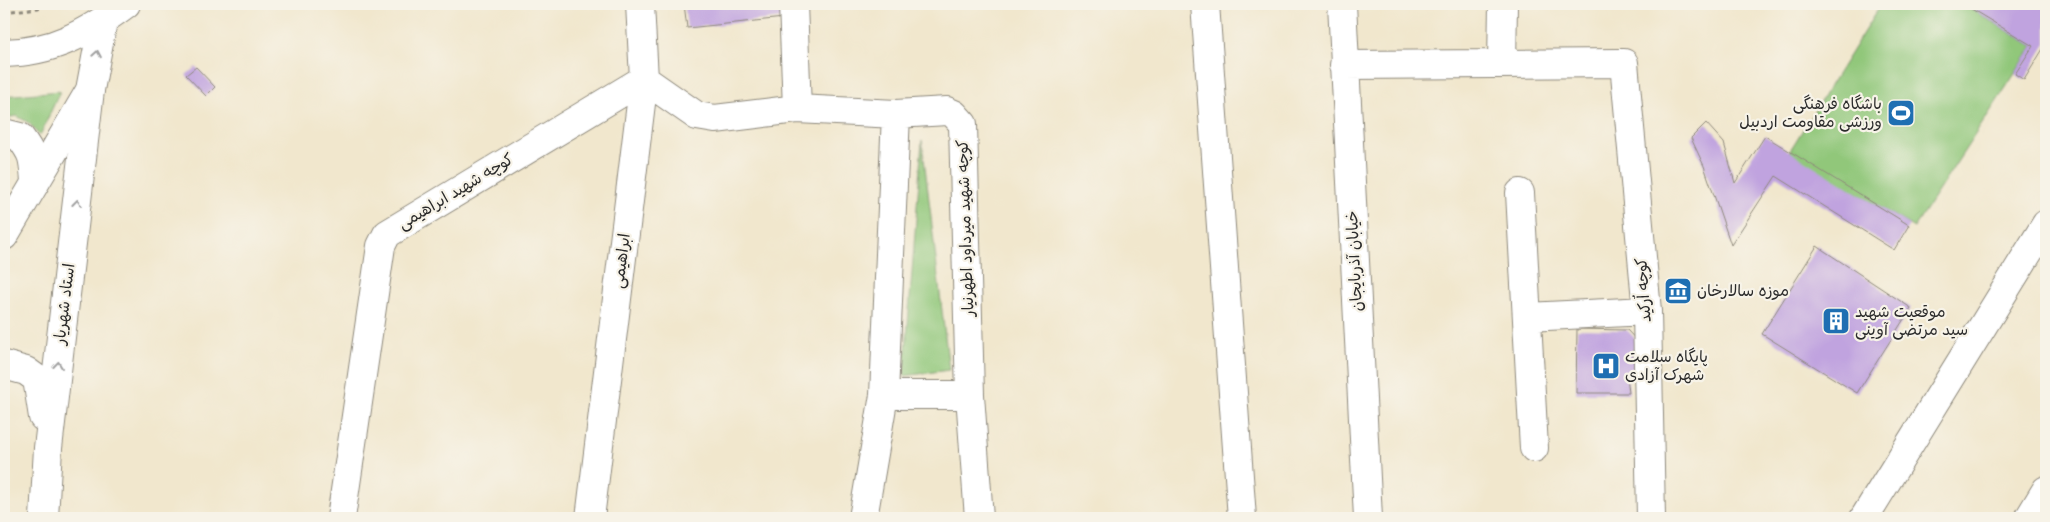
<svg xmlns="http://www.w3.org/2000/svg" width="2050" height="522" font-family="Mynerve,'Playpen Sans Arabic',sans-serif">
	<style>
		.green { fill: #91c77a; stroke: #5e7952 }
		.building { fill: #c0a3df }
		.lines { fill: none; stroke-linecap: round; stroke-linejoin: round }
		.minor-casing { stroke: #8e897c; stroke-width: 30 }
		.major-casing { stroke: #8e897c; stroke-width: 30 }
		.path { stroke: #8e897c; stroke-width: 3; stroke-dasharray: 4 4; stroke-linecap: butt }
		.minor { stroke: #fff; stroke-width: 28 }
		.major { stroke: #fff; stroke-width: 28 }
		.oneway { stroke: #a0a0a0 }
		.labels { text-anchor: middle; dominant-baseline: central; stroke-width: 4.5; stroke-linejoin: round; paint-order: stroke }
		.poi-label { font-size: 16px; fill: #2b2b2b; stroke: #f7f3e8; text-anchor: start }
		.street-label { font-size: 16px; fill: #2b2b2b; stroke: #f7f3e8 }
	</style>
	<rect width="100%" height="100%" fill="#f7f3e8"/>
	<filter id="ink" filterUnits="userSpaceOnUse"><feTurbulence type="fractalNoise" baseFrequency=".02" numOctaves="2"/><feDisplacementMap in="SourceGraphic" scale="10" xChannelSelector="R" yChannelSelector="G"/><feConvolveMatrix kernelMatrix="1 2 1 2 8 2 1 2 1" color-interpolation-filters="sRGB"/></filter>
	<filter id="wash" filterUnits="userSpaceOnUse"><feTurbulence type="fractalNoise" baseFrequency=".0096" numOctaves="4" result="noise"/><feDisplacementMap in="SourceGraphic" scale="20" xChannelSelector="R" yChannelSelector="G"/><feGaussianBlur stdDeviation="1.12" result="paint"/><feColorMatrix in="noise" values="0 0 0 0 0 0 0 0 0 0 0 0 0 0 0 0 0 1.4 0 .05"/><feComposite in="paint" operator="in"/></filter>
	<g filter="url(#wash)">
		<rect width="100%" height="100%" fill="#f1e7cd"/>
		<path class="green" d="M1881,4h82l70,42 -119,182 -125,-76z
			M60,91l-20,45 -11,-13 -12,-7 -13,2v-22z
			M922,141l27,229 -45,6z"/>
		<g id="blocks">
			<path class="building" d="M684,4h99l1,14 -97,10z
				M1963,4h83v40l-22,36 -9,-6 18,-28z
				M196,67l19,20 -9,9 -20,-21z
				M1706,123l18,20 11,40 30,-47 144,89 -15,25 -118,-74 -45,69 -27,-79 -13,-28z
				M1817,246l94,62 -54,85 -95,-59z
				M1577,329l50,1 14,15 -10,7 4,6 1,16 -9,2 2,17h-53z"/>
		</g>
	</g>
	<g filter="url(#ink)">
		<use href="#blocks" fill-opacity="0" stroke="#8e897c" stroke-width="1"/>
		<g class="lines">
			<defs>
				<path id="minor" d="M793,4l4,105
					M1205,4l37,514
					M1342,4l26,514
					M1502,64l1,-60
					M1344,65l280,-2 23,248 4,207
					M1520,193l14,255
					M1527,317l120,-6
					M4,365l22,6 11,8 6,38
					M884,395h86
					M44,518l4,-70 42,-358
					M341,518l40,-272 6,-12 257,-155 53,37 18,3 82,-10 99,5 51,-3 7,3 9,10 7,271 9,123
					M590,518l54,-439 -4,-75
					M863,518l21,-123 12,-281
					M1864,518l182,-294
					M2029,518l17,-28"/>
				<path id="major" d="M4,53c50,-1 83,-20 122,-49
					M4,133l16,4c14,19 13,21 15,44
					M4,236l86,-146 13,-69"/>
			</defs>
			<use href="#minor" class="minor-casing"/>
			<use href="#major" class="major-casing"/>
			<path class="path" d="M4,12l34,-4 11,-4"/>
			<use href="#minor" class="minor"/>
			<use href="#major" class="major"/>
		</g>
		<defs><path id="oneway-chevron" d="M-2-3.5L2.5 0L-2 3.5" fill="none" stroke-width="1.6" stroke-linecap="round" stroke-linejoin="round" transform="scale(1.25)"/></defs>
		<g class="oneway">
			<use href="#oneway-chevron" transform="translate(97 54) rotate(-80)"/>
			<use href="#oneway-chevron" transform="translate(77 203) rotate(-83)"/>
			<use href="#oneway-chevron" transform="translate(58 365) rotate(-83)"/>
		</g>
	</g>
	<defs>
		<symbol id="stadium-square" viewBox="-11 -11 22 22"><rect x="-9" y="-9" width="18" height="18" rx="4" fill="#1f6fb2" stroke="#f7f3e8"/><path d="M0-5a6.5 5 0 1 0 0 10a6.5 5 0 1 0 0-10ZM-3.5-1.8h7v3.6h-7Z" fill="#fff"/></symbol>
		<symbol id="museum-square" viewBox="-11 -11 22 22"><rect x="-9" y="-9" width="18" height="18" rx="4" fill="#1f6fb2" stroke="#f7f3e8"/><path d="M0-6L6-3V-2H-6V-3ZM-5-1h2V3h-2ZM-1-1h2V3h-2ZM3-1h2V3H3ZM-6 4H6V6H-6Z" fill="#fff"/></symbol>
		<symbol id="building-square" viewBox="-11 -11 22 22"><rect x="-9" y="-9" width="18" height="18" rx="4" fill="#1f6fb2" stroke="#f7f3e8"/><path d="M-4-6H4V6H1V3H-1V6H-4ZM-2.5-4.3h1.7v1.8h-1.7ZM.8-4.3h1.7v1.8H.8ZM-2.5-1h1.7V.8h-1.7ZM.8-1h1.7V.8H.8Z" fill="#fff"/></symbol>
		<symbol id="hospital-square" viewBox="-11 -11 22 22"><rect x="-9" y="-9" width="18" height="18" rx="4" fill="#1f6fb2" stroke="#f7f3e8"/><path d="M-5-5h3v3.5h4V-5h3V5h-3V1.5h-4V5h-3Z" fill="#fff"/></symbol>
	</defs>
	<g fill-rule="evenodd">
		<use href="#stadium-square" x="1885" y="97" width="32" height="32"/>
		<use href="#museum-square" x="1662" y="275" width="32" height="32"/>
		<use href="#building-square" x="1820" y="305" width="32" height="32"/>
		<use href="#hospital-square" x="1590" y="350" width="32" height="32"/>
	</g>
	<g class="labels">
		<g class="poi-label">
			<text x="1882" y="104" text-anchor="end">باشگاه فرهنگی<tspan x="1882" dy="18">ورزشی مقاومت اردبیل</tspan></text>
			<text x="1697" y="291">موزه سالارخان</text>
			<text x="1855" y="312">موقعیت شهید<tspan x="1855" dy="18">سید مرتضی آوینی</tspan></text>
			<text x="1625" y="357">پایگاه سلامت<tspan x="1625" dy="18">شهرک آزادی</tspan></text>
		</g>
		<g class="street-label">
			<text transform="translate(456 192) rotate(-31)">کوچه شهید ابراهیمی</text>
			<text transform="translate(966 228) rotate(-92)">کوچه شهید میرداود اطهرنیار</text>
			<text transform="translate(622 261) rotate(-83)">ابراهیمی</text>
			<text transform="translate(1355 261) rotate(-93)">خیابان آذربایجان</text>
			<text transform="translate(1644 290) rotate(-94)">کوچه اُرکید</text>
			<text transform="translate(65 304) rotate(-83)">استاد شهریار</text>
		</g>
	</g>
	<rect width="2050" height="522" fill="none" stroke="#f7f3e8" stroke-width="20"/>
</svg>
